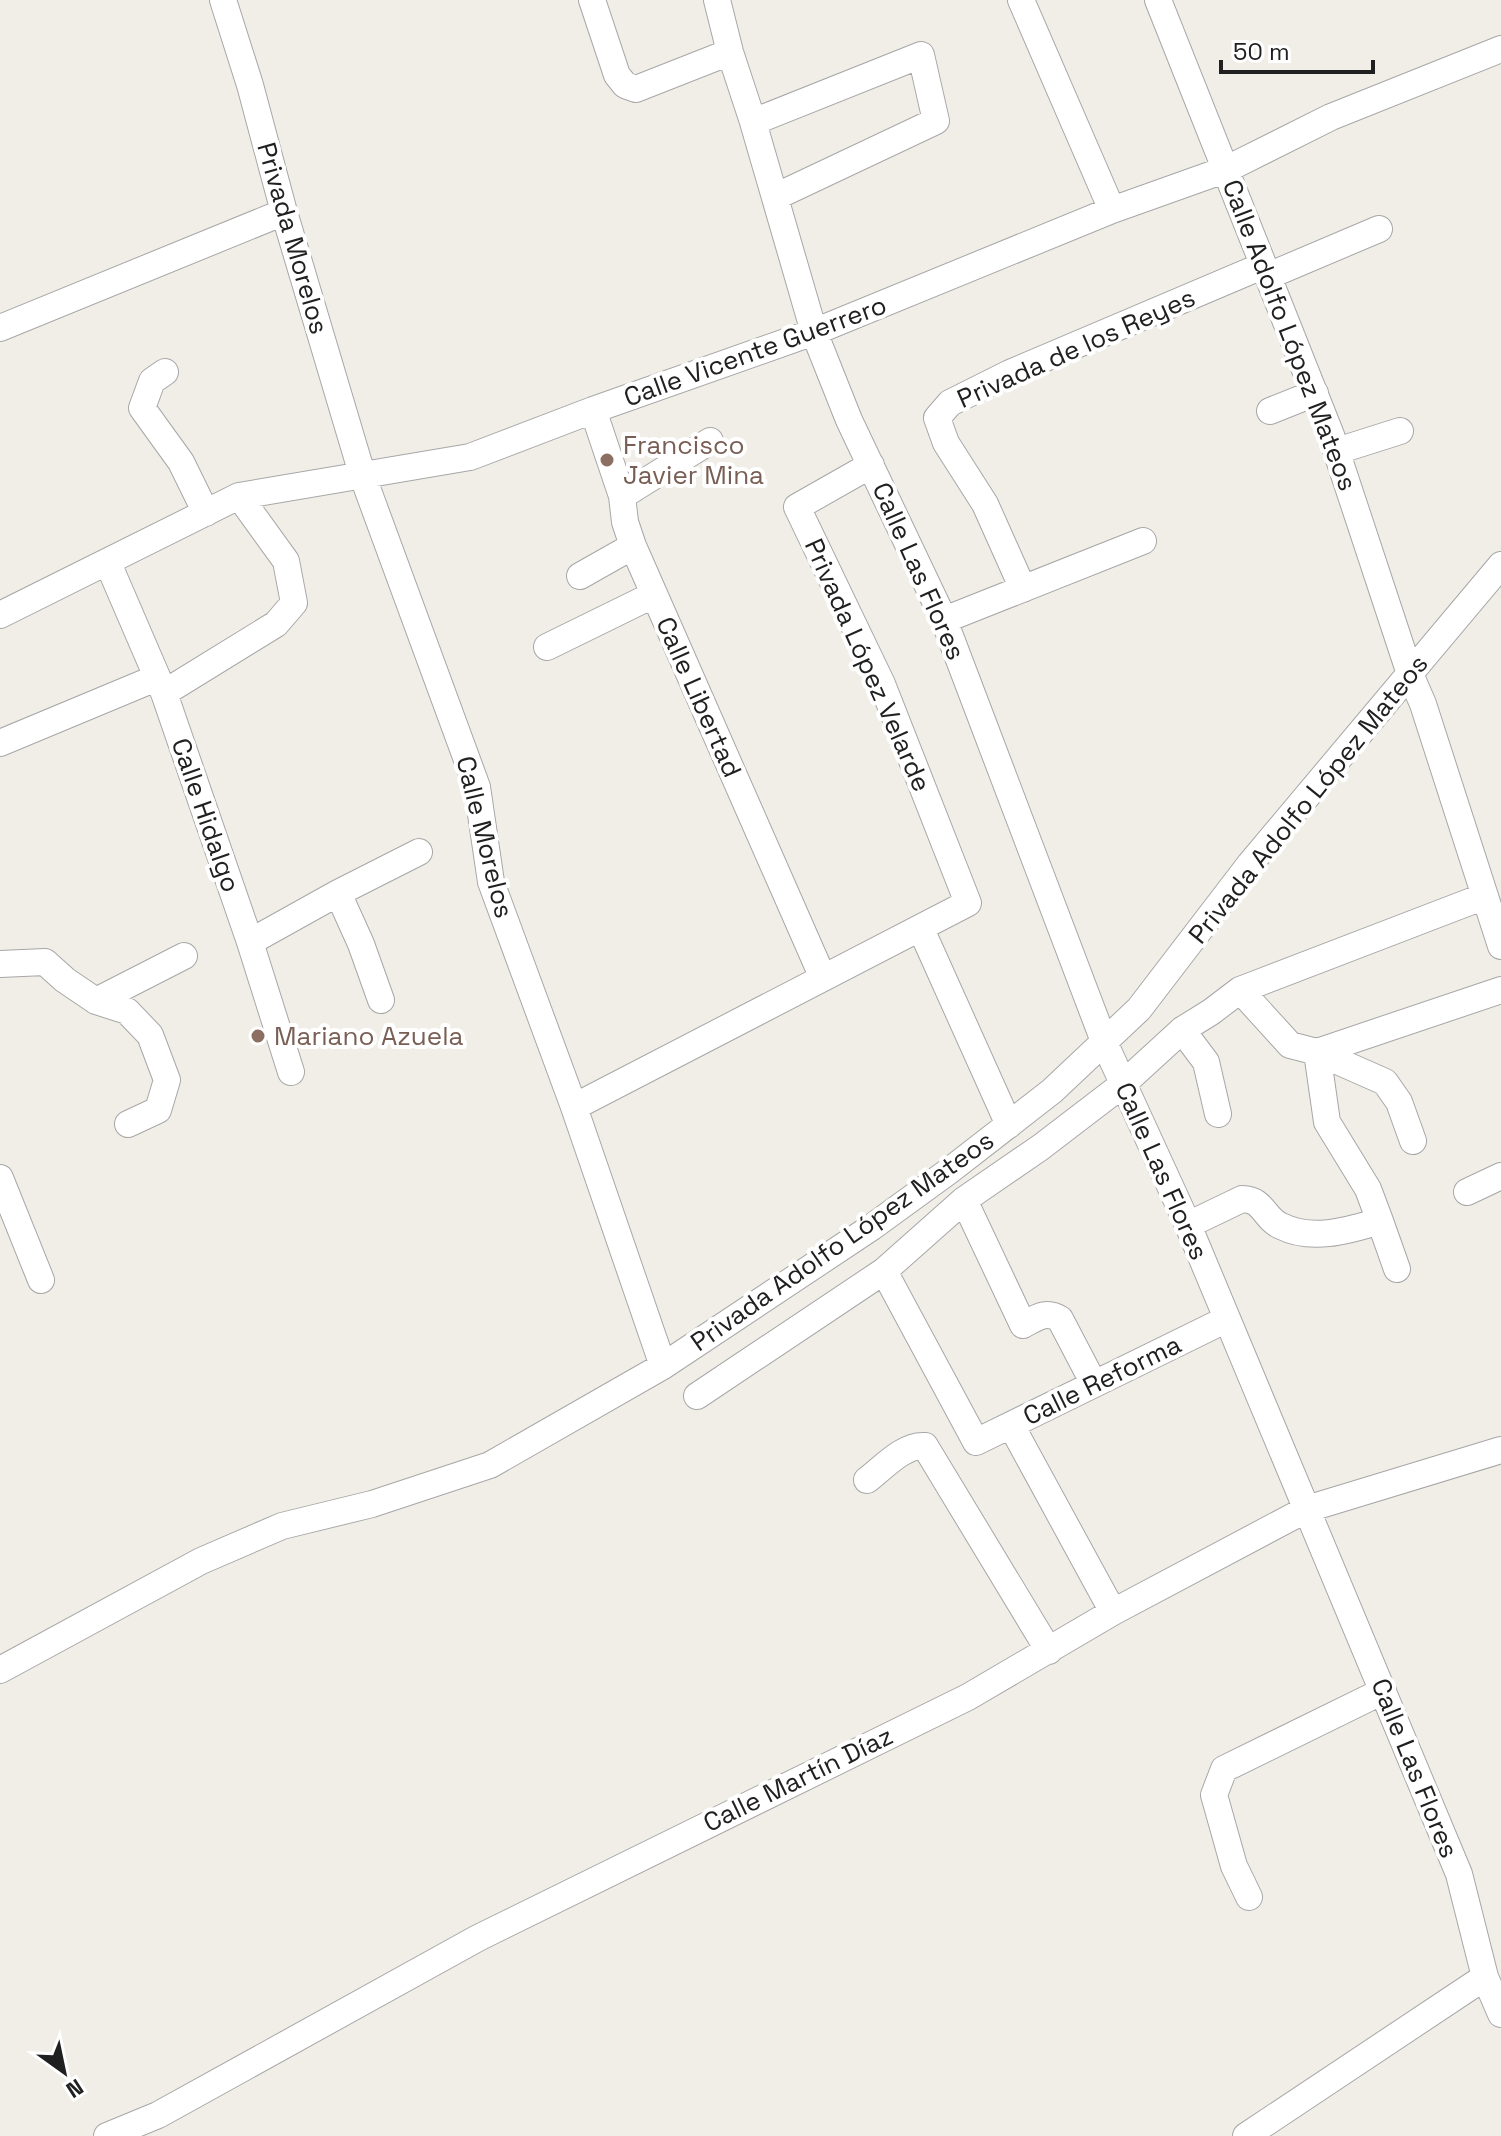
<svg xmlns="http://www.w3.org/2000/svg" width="1501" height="2136" font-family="'Space Grotesk',sans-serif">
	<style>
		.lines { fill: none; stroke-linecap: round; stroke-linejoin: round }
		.minor-casing { stroke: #a7a7a7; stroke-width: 28 }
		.minor { stroke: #fff; stroke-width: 26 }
		.education-dot { fill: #8d6e63; stroke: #fff; stroke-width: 3 }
		.labels { text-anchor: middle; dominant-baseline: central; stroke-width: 8; stroke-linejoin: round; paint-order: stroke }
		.street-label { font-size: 26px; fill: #202020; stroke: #fff }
		.education-label { font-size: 26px; fill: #785e54; stroke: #fff; text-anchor: start }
	</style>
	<rect width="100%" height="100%" fill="#f1eee7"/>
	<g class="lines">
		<defs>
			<path id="minor" d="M223,0l27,85 34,127 79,265 114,310 14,95 83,225 89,259
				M592,0l25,75 8,10 11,4 94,-37
				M717,0l13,52 23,70 61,210 35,88 95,200 161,424 83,181 271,649 26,103 16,37
				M1021,0l91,210
				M1158,0l173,435 79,239 13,30 78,242
				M753,122l168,-67 15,66 -161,76
				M1268,276l111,-47
				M0,328l284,-116
				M165,372l-13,9 -10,27 39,54 25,51
				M593,410l29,86 3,26 8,24 190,432
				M1270,411l45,-18
				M1337,451l63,-20
				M622,496l88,-55
				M108,563l56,130 86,249 41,130
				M580,576l53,-30
				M1023,589l-38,-85 -39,-61 -9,-25 13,-15 60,-30 252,-107
				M0,615l239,-119 231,-39 123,-47 221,-78 298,-122 115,-41 104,-52 170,-68
				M944,620l199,-79
				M547,647l106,-52
				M164,693l112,-69 18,-21 -8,-42 -47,-65
				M0,743l156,-65
				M338,893l23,51 20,56
				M921,929l88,196
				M250,942l88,-49 81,-41
				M0,964l45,-2 20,18 31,21 88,-45
				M1240,990l50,55 27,7 10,70 41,67 12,32
				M96,1001l31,10 23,24 17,45 -9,30 -30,14
				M1182,1030l24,32 12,52
				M1317,1052l184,-62
				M1317,1052l68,30 14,20 14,39
				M574,1107l394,-204 -86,-219 -85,-177 74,-42
				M0,1178l41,102
				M1467,1192l34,-16
				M964,1200l59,125c13,-7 23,-15 37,-6l34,65
				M1188,1225l54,-26c22,0 22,20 39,27 32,16 68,4 99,-5l17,48
				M884,1271l92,171 251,-123
				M697,1396l187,-125 80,-71 77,-53 81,-62 60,-55 29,-18 29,-22 245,-94
				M1011,1425l102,187
				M867,1480c16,-12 37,-36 58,-34l124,205
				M0,1670l201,-109 81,-35 90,-22 118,-39 173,-99 209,-139 77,-56 103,-80 87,-82 111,-145 251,-299
				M1249,1897l-15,-31 -20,-71 10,-26 159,-78
				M107,2136l51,-21 320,-177 490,-241 145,-85 194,-103 194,-59
				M1246,2136l239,-159"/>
		</defs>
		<use href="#minor" class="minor-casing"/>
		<use href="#minor" class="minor"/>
	</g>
	<g class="education-dot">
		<circle cx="607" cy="460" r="8"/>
		<circle cx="258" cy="1036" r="8"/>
	</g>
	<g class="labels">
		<g class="street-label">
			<text transform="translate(293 238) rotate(74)">Privada Morelos</text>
			<text transform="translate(1290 335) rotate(69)">Calle Adolfo López Mateos</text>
			<text transform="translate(1076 348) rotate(-24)">Privada de los Reyes</text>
			<text transform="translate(755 351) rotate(-20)">Calle Vicente Guerrero</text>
			<text transform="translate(919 571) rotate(66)">Calle Las Flores</text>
			<text transform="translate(868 665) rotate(66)">Privada López Velarde</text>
			<text transform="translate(699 697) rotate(66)">Calle Libertad</text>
			<text transform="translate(1308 799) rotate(-51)">Privada Adolfo López Mateos</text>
			<text transform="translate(206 815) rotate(71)">Calle Hidalgo</text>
			<text transform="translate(485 837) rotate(76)">Calle Morelos</text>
			<text transform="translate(1162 1171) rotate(66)">Calle Las Flores</text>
			<text transform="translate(842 1241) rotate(-35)">Privada Adolfo López Mateos</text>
			<text transform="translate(1102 1380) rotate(-26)">Calle Reforma</text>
			<text transform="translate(1415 1768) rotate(68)">Calle Las Flores</text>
			<text transform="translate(798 1779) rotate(-26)">Calle Martín Díaz</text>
		</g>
		<g class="education-label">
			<text x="623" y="445">Francisco<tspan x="623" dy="30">Javier Mina</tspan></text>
			<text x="274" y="1036">Mariano Azuela</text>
		</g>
	</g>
	<g transform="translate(64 2072) rotate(147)" stroke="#ffffff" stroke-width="6" paint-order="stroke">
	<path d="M0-6L14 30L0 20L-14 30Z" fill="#202020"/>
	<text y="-12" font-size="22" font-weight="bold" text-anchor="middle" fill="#202020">N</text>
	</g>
	<path d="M1221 60v12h152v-12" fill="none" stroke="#202020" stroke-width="4"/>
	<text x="1233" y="60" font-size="24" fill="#202020" stroke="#ffffff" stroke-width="6" paint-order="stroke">50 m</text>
</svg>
